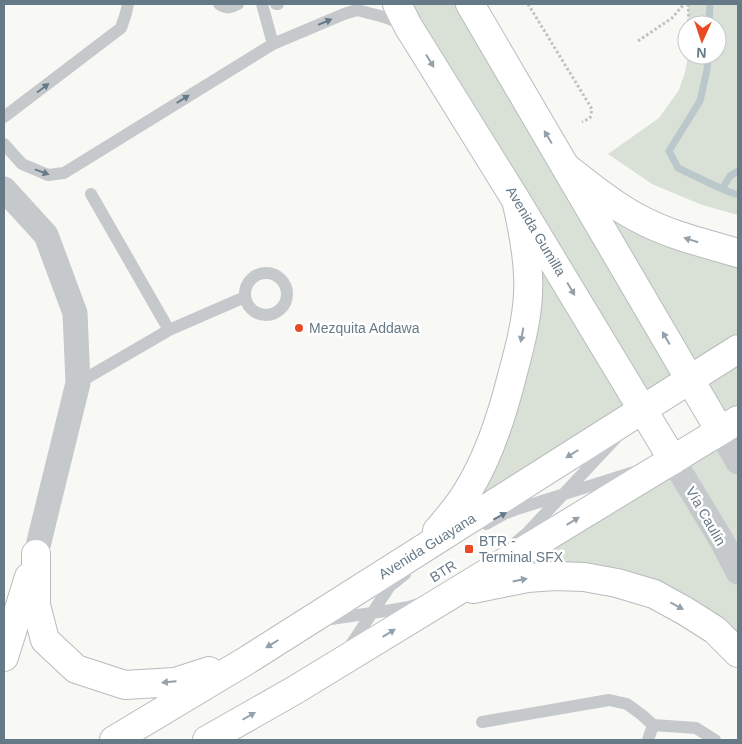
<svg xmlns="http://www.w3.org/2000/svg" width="742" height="744" font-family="Helvetica,sans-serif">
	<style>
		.green { fill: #d9e0d6 }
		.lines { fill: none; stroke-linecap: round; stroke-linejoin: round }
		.stream { stroke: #bbc8cb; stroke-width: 7 }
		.secondary-casing { stroke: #b7bdc1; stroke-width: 30 }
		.trunk-casing { stroke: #b8bbbe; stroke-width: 30 }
		.path { stroke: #bfc1c3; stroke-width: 3; stroke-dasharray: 2.5 2.5; stroke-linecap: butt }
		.service { stroke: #c5c9cc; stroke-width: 12 }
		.minor { stroke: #c5c9cc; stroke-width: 25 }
		.secondary { stroke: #fff; stroke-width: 28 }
		.trunk { stroke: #fff; stroke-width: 28 }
		.oneway { fill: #667987 }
		.oneway2 { fill: #94a1ab }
		.poi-dot { fill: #e94a23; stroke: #fff; stroke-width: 2 }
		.labels { text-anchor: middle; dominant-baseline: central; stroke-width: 5; stroke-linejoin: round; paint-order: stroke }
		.street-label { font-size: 14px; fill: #667987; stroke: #fff }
		.poi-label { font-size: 14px; fill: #667987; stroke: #fff; text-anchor: start }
	</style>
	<rect width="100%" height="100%" fill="#f8f8f5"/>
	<path class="green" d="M397,4h73l97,164 171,85v400l-121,-70 -162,10 265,-162 -30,-51 -269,169 75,-118 29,-190z
		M688,4h50v211l-36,-10 -50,-21 -44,-30 51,-36 20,-28 6,-18 3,-17h29v-30h-28z"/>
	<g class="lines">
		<path class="stream" d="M709,25l1,-21
			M708,55l-1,15 -7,31 -31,50 9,17 44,21 13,5
			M722,189l8,-13 8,-5"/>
		<defs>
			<path id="secondary" d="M397,4l11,22 108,174 157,260
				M470,4l250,427"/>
			<path id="trunk" d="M567,168c22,17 44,36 69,49 32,18 68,26 102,36
				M437,531c10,-12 22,-25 30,-39 22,-35 35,-76 45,-116 9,-33 18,-67 16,-101 -1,-26 -6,-50 -12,-75
				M36,554v51l9,35 31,29 49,16 50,-3 34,-11
				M473,589l54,-11 28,-2 29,1 33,6 37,11 31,17 30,19 23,23
				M4,657l25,-80
				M114,740l135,-81 489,-310
				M207,740l88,-50 443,-270"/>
		</defs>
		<use href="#secondary" class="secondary-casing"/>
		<use href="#trunk" class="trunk-casing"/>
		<path class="path" d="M528,4l64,105 -2,9 -8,4
			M688,4l1,21
			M638,41l34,-23 12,-14"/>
		<path class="service" d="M219,4c8,5 11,4 19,0
			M262,4l11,40
			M276,4h2
			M4,117l117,-89 5,-15 2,-9
			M4,144l18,20 26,11 16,-2 209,-129 71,-30 13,-4 27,7 21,8
			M91,194l78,136
			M245 294a21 21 0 1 1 42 0a21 21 0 1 1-42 0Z
			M78,383l91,-53 76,-33
			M486,524l18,-10 13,-5 117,-37
			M515,543l12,-10 89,-95
			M324,620l68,-10 17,-3 9,-3
			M348,649l42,-63 15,-12
			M482,722l127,-22 18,4 15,11 11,10 -5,15
			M653,725l43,3 19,12"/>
		<path class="minor" d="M4,189l42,46 29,78 3,70 -42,171
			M720,431l18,31
			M673,460l49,81 16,31"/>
		<use href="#secondary" class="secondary"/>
		<use href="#trunk" class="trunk"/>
	</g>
	<defs><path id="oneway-solid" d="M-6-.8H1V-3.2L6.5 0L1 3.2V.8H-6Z" transform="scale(1.25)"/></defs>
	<g class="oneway">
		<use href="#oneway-solid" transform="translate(325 22) rotate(-23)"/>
		<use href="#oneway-solid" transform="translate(43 88) rotate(-37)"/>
		<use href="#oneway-solid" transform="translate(183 99) rotate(-32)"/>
		<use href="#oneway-solid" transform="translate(42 172) rotate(20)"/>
		<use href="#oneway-solid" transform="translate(500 516) rotate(-28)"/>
	</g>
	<g class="oneway2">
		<use href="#oneway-solid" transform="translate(430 61) rotate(58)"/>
		<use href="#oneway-solid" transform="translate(548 137) rotate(-121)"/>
		<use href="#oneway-solid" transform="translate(691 240) rotate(-163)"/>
		<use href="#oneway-solid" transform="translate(571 289) rotate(59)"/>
		<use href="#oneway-solid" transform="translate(522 335) rotate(101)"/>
		<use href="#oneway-solid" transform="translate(666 338) rotate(-120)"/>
		<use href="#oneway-solid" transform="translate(572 454) rotate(148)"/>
		<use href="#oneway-solid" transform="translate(573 521) rotate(-31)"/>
		<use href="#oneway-solid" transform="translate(520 580) rotate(-11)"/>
		<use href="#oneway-solid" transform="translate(677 606) rotate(28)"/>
		<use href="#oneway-solid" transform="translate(389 633) rotate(-31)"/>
		<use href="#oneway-solid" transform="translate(272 644) rotate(148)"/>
		<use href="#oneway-solid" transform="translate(169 682) rotate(175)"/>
		<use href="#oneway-solid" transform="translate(249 716) rotate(-30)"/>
	</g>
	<g class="poi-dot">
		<circle cx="299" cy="328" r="5"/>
		<rect x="464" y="544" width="10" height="10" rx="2.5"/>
	</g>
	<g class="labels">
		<g class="street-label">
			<text transform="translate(536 231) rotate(59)">Avenida Gumilla</text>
			<text transform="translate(706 516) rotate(60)">Vía Caulín</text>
			<text transform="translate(427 546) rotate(-32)">Avenida Guayana</text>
			<text transform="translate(443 571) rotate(-32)">BTR</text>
		</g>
		<g class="poi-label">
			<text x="309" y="328">Mezquita Addawa</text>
			<text x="479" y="541">BTR -<tspan x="479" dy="16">Terminal SFX</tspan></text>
		</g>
	</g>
	<rect width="742" height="744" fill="none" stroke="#667987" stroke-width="10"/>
	<g transform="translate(702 40) rotate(183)"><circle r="24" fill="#ffffff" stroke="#c2c9cf"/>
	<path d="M0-4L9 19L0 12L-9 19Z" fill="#e94a23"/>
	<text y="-8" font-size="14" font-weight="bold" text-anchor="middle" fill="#667987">N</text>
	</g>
</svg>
